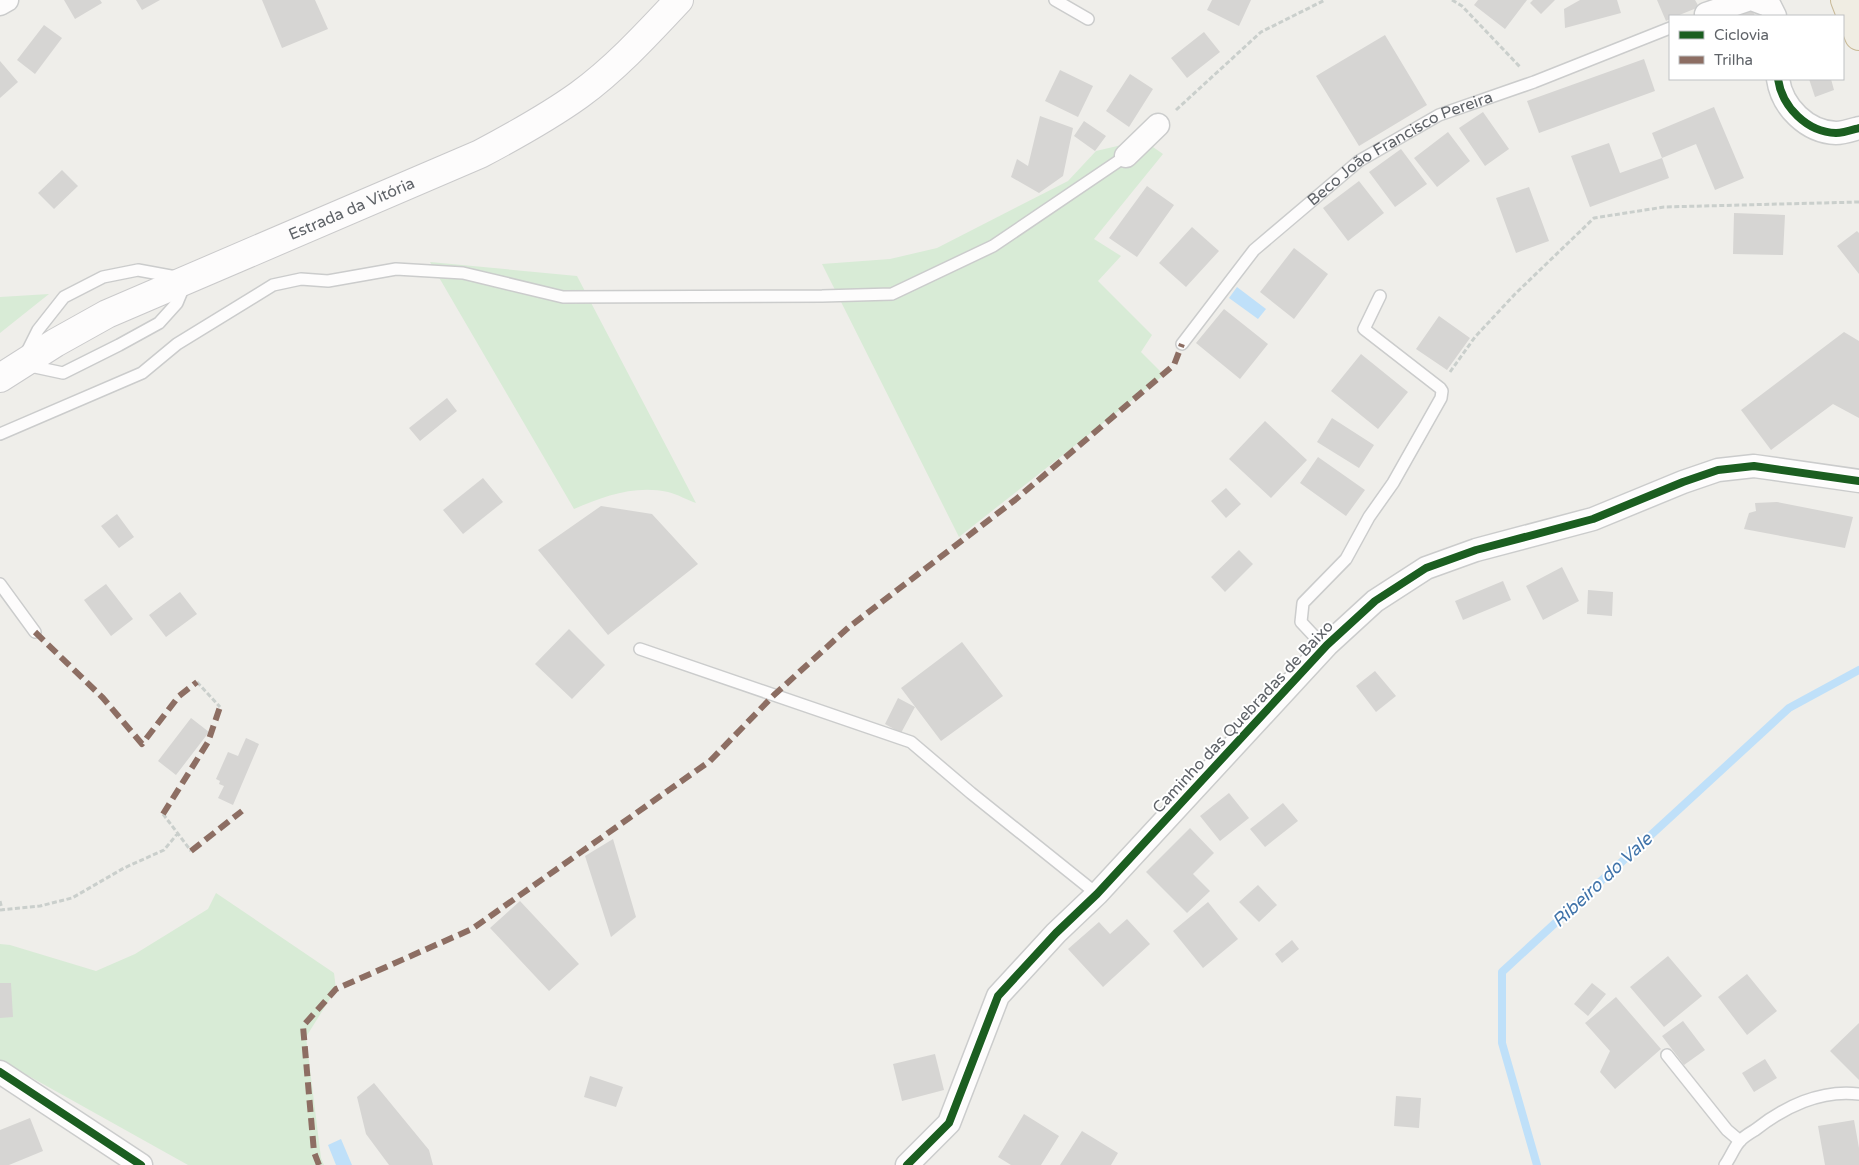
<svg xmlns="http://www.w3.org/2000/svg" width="1859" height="1165" font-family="'Varela Round',sans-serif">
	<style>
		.green { fill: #d8ebd6 }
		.water { fill: #bfe0f9 }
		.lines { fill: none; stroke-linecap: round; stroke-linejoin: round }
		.stream { stroke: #bfe0f9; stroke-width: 8 }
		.building { fill: #d6d5d3 }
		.lane-casing { stroke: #cbcccc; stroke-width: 14 }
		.street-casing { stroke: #cbcccc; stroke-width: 25 }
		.secondary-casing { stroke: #cacacb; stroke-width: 30 }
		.highway-casing { stroke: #c8b996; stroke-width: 30 }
		.path { stroke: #cacfcc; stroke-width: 3; stroke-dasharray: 5 2.5; stroke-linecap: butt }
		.lane { stroke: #fdfcfc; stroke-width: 11 }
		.street { stroke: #fdfcfc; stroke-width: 22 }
		.secondary { stroke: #fdfcfc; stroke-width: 28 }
		.highway { stroke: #f0ede3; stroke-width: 28 }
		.quiet { stroke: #8d6e63; stroke-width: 6; stroke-dasharray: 12 6; stroke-linecap: butt }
		.cycleway-casing { stroke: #fff; stroke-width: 11 }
		.cycleway { stroke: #1b5e20; stroke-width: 8 }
		.labels { text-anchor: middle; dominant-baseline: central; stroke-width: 4; stroke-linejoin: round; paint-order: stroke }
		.street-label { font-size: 16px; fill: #5f6368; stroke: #fff }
		.water-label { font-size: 18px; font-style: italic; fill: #4174aa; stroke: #fff }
	</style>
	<rect width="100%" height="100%" fill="#efeeea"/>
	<path class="green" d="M1143,140l20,14 -69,85 27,17 -23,25 54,54 -11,17 23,23 -205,162 -137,-273 68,-5 47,-11 131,-67 28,-30z
		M430,262l147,14 119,227c-9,-3 -19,-9 -28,-11 -33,-7 -64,4 -94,17z
		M49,294l-49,39v-36z
		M216,893l118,80 2,16 -30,48 15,121 3,7h-136l-188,-105v-116l10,1 86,26 39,-17 73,-45z"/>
	<path class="water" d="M1237,287l29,22 -8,10 -29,-21z
		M341,1139l11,26h-16l-8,-20z"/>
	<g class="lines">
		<path class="stream" d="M1537,1165l-35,-122v-71l287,-264 70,-38"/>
	</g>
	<path class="building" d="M64,0h36l2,3 -27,16z
		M136,0h24l-18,10z
		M262,0h53l13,29 -46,19z
		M1212,0h39l-12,26 -32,-16z
		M1478,0h49l-22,29 -31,-24z
		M1533,0h22l-14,14 -11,-11z
		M1580,0h37l4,13 -56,15 -1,-19z
		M1657,0h38l4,7 -22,9h-7v3l-4,2z
		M1750,5l5,11h-22z
		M44,25l18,13 -27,36 -18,-14z
		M1204,32l16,20 -33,26 -16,-20z
		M1385,35l42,70 -68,41 -43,-70z
		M1644,59l11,32 -116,42 -12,-32z
		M0,61l18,21 -18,16z
		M1060,70l33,16 -15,31 -33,-16z
		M1130,74l23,15 -24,38 -23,-16z
		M1809,79h22l3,11 -19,7z
		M1714,107l30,71 -29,12 -19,-46 -34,14 -10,-25z
		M1483,112l26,37 -24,17 -26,-38z
		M1040,116l33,12 -10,48 -24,17 -28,-16 6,-18 11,7z
		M1084,121l22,15 -11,15 -21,-15z
		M1448,132l22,29 -33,26 -23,-29z
		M1609,143l11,30 42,-15 7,20 -79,29 -19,-51z
		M1401,149l26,35 -32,23 -26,-35z
		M62,170l16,16 -24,23 -16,-16z
		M1359,181l25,32 -36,28 -25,-33z
		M1147,186l27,19 -37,52 -28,-19z
		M1529,187l20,54 -33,12 -20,-55z
		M1734,213l51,2 -2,40 -50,-1z
		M1192,227l27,24 -33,36 -27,-24z
		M1857,231l2,2v41l-22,-28z
		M1294,248l34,26 -34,45 -34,-27z
		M1224,309l44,35 -28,35 -44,-36z
		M1439,316l31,22 -23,32 -31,-21z
		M1844,332l15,9v77l-26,-14 -62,46 -30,-40z
		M1361,354l47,38 -30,37 -47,-38z
		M447,398l10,13 -37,30 -11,-13z
		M1332,418l42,27 -15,23 -42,-26z
		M1265,421l42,39 -36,38 -42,-39z
		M1318,457l47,33 -19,26 -46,-33z
		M483,478l20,24 -40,32 -20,-24z
		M1226,488l15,16 -15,14 -15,-17z
		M1777,502l76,15 -8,31 -101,-19 5,-16 7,-2 -1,-8z
		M601,506l51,8 46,50 -90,71 -70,-85z
		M117,514l17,23 -15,11 -18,-22z
		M1239,550l14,14 -28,28 -14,-15z
		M1562,567l17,34 -36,19 -17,-34z
		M1503,581l8,19 -48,20 -8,-19z
		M106,584l27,35 -22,17 -27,-36z
		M1588,590l25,2 -1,24 -25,-2z
		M180,592l17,22 -31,23 -17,-22z
		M569,629l36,36 -33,34 -37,-35z
		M962,642l41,54 -62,45 -40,-53z
		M1375,671l21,25 -20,16 -20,-26z
		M898,698l17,9 -14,26 -16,-9z
		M191,718l18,14 -33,43 -18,-14z
		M246,738l13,6 -26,61 -15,-7 6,-12 -5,-2 1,-3 -4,-2 12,-27 10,4z
		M1229,793l20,25 -29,23 -20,-25z
		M1283,803l15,18 -33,26 -15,-18z
		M1190,828l24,25 -21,21 17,17 -23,22 -41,-41z
		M613,839l23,78 -25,20 -26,-81z
		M1258,885l19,20 -18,17 -20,-20z
		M520,901l59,63 -30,27 -59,-63z
		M1208,902l30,37 -35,29 -30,-37z
		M1127,919l23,25 -47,43 -35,-38 31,-27 11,12z
		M1292,940l7,9 -17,14 -7,-9z
		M1668,956l34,40 -38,31 -34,-40z
		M1747,974l30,37 -30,24 -29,-38z
		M0,983h11l2,34 -13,1z
		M1592,983l14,11 -18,22 -14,-12z
		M1616,997l45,52 -46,40 -15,-17 10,-21 -25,-28z
		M1683,1021l22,29 -21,15 -22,-29z
		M1859,1023v57l-29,-29z
		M935,1054l9,36 -42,11 -9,-37z
		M1765,1059l12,19 -23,14 -12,-19z
		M590,1076l33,11 -7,20 -32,-10z
		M374,1083l55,67 4,15h-44l-23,-31 -9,-37z
		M1396,1096l25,2 -2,30 -25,-2z
		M1024,1114l35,22 -18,29h-30l-13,-8z
		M30,1118l13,33 -34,14h-9v-35z
		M1854,1120l5,28v17h-34l-7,-39z
		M1082,1131l36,22 -7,12h-51z"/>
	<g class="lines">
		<defs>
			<g id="lane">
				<path d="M1055,0l33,19"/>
				<path d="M138,270l49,9 -10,24 -18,20 -40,22 -56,28 -42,-9 17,-34 26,-33 39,-20z"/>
				<path id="s1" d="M1182,344l72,-94 105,-89 80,-46 95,-33 136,-54"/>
				<path d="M0,434l142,-61 35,-29 96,-59 28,-6 27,2 68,-12 67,4 100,24 259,-1 70,-2 101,-48 133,-90"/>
				<path d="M0,584l35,48"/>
				<path d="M1327,645l-12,-8 -14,-15 2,-19 43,-44 23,-42 24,-34 48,-85 1,-7 -2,-3 -76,-59 16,-33"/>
				<path d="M640,649l271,93 60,51 126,101"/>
				<path d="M1667,1055l60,75 13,11"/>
				<path d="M1725,1165c5,-7 9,-17 14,-23 4,-5 11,-9 16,-12 29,-23 66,-41 104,-36"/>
			</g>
			<path id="street" d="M1754,0l16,6 5,10
				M0,4l7,-4
				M1706,14l41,-14
				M1778,79c4,28 29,53 58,54 7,0 16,-3 23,-5
				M1126,156l32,-31
				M0,1072l141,93
				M907,1165l42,-42 49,-127 58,-63 41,-39 230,-249 48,-44 51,-33 50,-18 117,-31 90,-37 35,-12 36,-4 105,15"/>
			<g id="secondary">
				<path id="s2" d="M0,378l55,-35 52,-29 373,-160c34,-18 67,-36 99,-59 37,-27 69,-62 100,-95"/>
			</g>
			<path id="highway" d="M1845,0l14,36"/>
		</defs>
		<use href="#lane" class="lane-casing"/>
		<use href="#street" class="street-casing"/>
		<use href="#secondary" class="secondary-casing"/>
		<use href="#highway" class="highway-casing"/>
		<path class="path" d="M1452,0l10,6 59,62
			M1176,110l85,-78 64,-32
			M1450,372l25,-35 40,-43 79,-76 70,-11 195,-5
			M197,682l23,25
			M163,814l28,37
			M0,901l2,8
			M0,910l40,-4 32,-8 52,-30 40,-18 14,-17"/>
		<use href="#lane" class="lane"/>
		<use href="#street" class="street"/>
		<use href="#secondary" class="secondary"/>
		<use href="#highway" class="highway"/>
		<path class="quiet" d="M35,632l68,66 39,46 37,-48 18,-14
			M163,814l45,-72 12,-35
			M191,851l51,-40
			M319,1165l-5,-13 -11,-126 33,-37 136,-60 238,-168 64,-66 75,-68 166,-127 159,-135 8,-21"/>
		<defs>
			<path id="cycleway" d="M1778,79c4,28 29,53 58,54 7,0 16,-3 23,-5
				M0,1072l141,93
				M907,1165l42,-42 49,-127 58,-63 41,-39 230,-249 48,-44 51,-33 50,-18 117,-31 90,-37 35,-12 36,-4 105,15"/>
		</defs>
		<use href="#cycleway" class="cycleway-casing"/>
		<use href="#cycleway" class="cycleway"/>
	</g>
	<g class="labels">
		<g class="street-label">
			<text stroke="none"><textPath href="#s1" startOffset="298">Beco João Francisco Pereira</textPath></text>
			<text stroke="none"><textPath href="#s2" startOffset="391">Estrada da Vitória</textPath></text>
			<text transform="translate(1243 717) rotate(-47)">Caminho das Quebradas de Baixo</text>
		</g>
		<g class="water-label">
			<text transform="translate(1602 880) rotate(-43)">Ribeiro do Vale</text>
		</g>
	</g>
	<rect x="1669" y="15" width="175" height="65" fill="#ffffff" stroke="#bfc1c3"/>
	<rect x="1679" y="31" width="25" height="8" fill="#1b5e20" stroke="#bfc1c3"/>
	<text x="1714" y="40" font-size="15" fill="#5f6368">Ciclovia</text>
	<rect x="1679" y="56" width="25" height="8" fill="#8d6e63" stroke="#bfc1c3"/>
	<text x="1714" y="65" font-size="15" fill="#5f6368">Trilha</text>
</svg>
